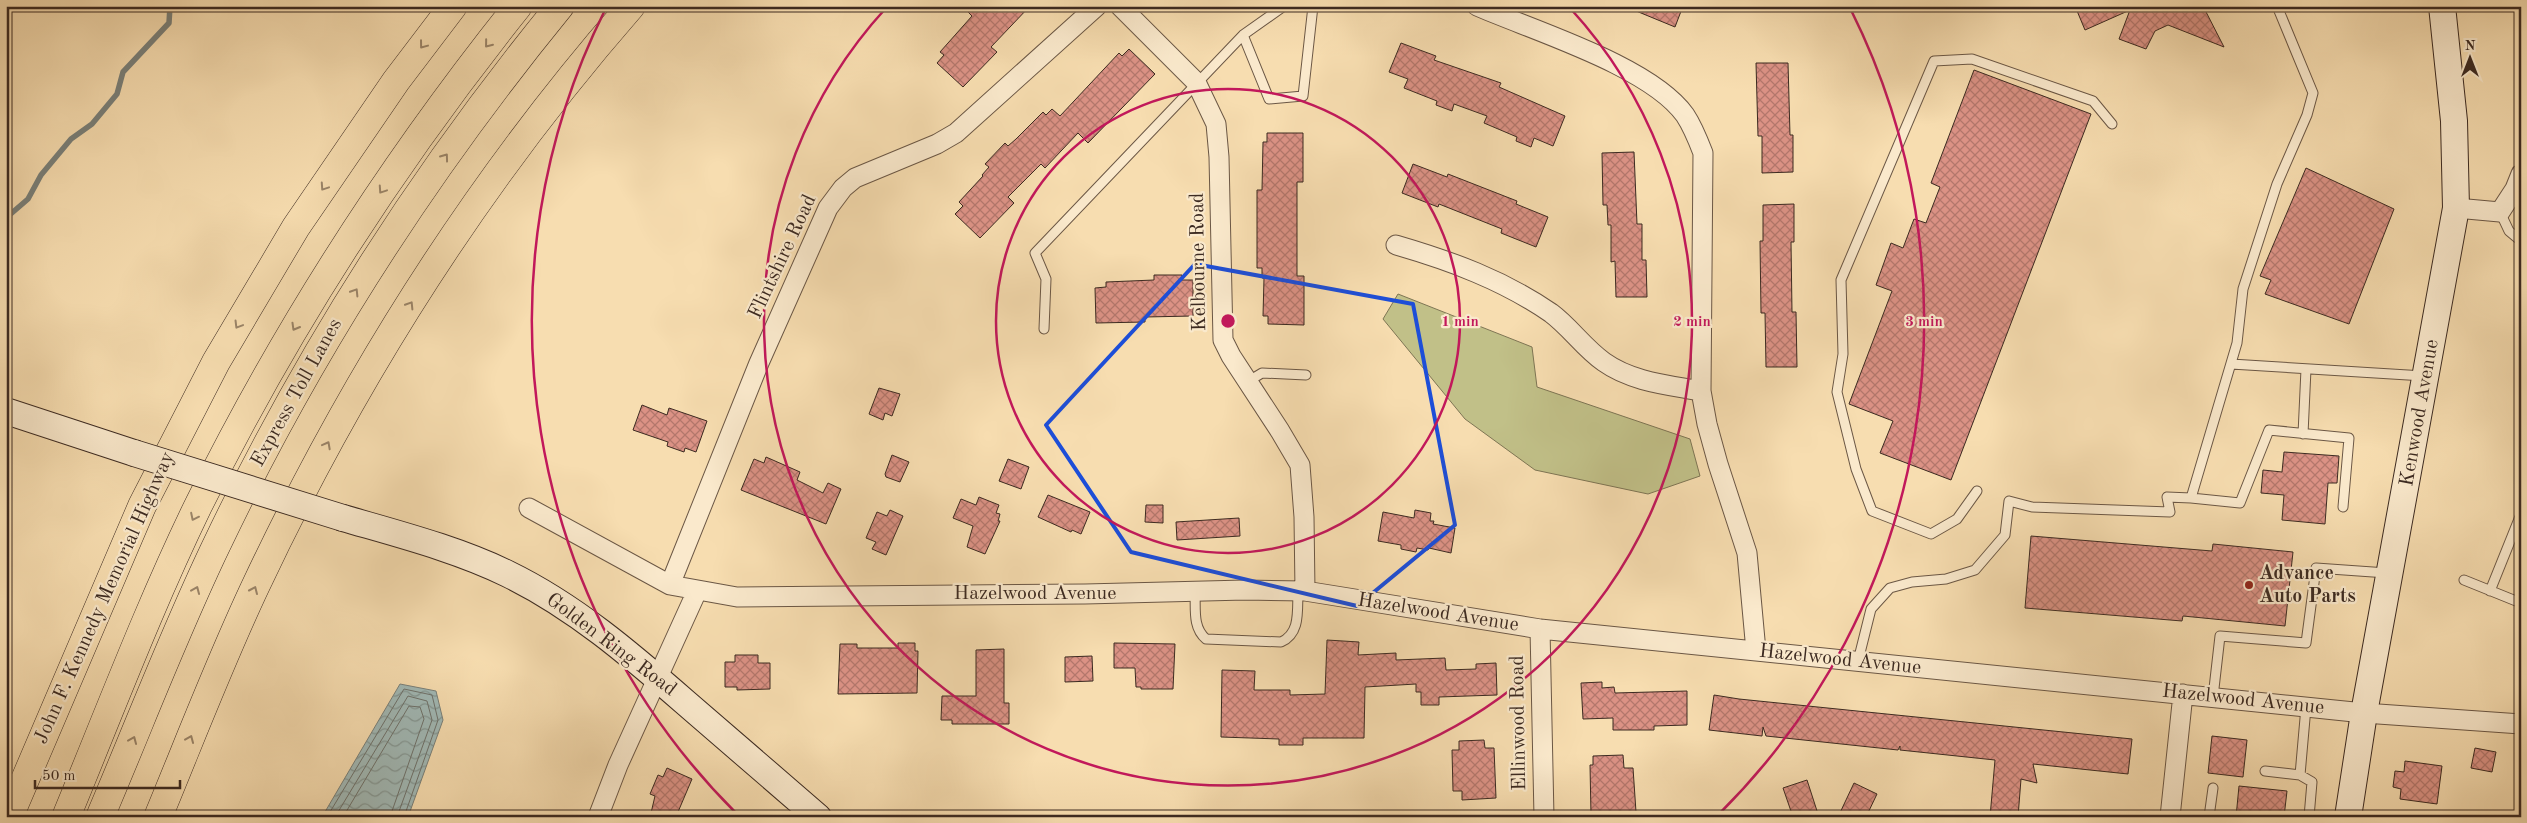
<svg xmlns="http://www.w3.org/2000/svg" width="2527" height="823" font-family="'Old Standard TT',serif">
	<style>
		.green { fill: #c1c088; stroke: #7e7554 }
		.water { fill: url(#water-waves); stroke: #79807a }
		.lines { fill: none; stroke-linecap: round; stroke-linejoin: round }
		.shore { stroke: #6e726c; stroke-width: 1 }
		.stream { stroke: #79807a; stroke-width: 5.5 }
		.building { fill: url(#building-cross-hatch); stroke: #3c2a21 }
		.lane-casing { stroke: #6b5745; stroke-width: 11 }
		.street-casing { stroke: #6b5745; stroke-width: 21 }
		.secondary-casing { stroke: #3c2a21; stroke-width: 28 }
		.highway-casing { stroke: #3c2a21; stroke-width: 29 }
		.lane { stroke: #fae9cc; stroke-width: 9 }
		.street { stroke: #fae9cc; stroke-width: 19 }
		.secondary { stroke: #fae9cc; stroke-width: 26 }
		.highway { stroke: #f7ddb0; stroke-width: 28 }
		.secondary-bridge-casing { stroke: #3c2a21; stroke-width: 28; stroke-linecap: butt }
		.secondary-bridge { stroke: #fae9cc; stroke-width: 26 }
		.oneway { stroke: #9a8468 }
		.marked { fill: none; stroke: #1d4ed8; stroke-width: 4; stroke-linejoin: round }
		.ring { fill: none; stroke: #c2185b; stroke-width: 2.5 }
		.poi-dot { fill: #8f2418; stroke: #fae9cc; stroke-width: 2 }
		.labels { text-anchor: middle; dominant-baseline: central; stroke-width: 4.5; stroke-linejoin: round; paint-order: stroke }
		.street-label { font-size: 20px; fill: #3c2a21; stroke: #fae9cc }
		.poi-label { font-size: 20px; font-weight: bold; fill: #3c2a21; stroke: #fae9cc; text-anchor: start }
		.centre { fill: #c2185b; stroke: #fae9cc; stroke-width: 2.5 }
		.ring-label { font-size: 15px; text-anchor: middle; font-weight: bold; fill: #c2185b; stroke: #fae9cc; stroke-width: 4.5; stroke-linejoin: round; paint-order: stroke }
	</style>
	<defs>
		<pattern id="water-waves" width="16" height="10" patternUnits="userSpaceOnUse" patternTransform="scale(1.25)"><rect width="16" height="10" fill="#a1b9b6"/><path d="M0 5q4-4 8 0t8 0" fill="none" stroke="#849794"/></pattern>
		<pattern id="building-cross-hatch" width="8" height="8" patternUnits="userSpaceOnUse" patternTransform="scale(1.25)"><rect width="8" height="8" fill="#db9285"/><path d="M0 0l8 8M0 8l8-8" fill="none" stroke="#b3776c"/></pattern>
	</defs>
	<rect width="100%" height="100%" fill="#f7ddb0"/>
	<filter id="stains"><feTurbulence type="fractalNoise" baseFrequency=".004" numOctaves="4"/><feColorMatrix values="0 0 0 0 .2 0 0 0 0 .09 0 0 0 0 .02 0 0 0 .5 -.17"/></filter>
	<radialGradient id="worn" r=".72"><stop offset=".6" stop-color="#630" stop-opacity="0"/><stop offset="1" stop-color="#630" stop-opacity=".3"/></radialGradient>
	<path class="green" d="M1398,294l134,53 5,40 153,52 10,37 -52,18 -113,-24 -70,-51 -82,-100z"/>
	<path class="water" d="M400,684l36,7 7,29 -35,97h-86z"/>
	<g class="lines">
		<path class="shore" d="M327,817l77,-128 28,6 6,25 -34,97
			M335,817l73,-121 19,5 5,19 -35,97
			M343,817l66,-111 11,1 4,12 -34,98"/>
		<path class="stream" d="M6,218l22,-19 13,-24 30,-36 21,-15 25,-30 6,-22 46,-49 1,-17"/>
	</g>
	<path class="building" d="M962,6h68l-39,41 6,5 -34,35 -26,-24 7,-8 -4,-3 32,-36z
		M1624,6h59l-8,21z
		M2075,6h128l21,41 -56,-22 -13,6 -9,18 -27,-10 11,-29 -45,20z
		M1401,43l35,13 -2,4 67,23 -2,4 66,29 -12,30 -19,-8 -3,9 -15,-6 1,-4 -33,-14 3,-7 -33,-12 -2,7 -16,-6 1,-4 -33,-13 4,-9 -19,-7z
		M1129,49l26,25 -67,69 -10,-10 -33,35 -4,-4 -33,33 6,6 -34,35 -25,-24 8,-8 -4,-4 24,-26 -1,-1 7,-8 -4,-3 20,-21 3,3 8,-7 27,-27 3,3 6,-6 8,7 59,-63 3,3z
		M1756,63h32l2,72h3v37l-31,1v-37h-4z
		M1974,70l117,44 -140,366 -71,-27 13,-32 -44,-17 43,-113 -16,-6 15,-42 12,5 11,-29 12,4 14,-36 -9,-4z
		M1267,133h36v49h-6v94h7v49l-36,-1v-8h-5l1,-38h-2v-10h-5v-78h5l1,-48h4z
		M1634,152l3,72h5v36h4l1,37h-31l-1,-36 -4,1v-37h-3l-1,-20h-4l-1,-52z
		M1413,164l34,13 1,-3 69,27 -1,3 32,13 -12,30 -35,-14 1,-4 -63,-25 -1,3 -36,-14z
		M2306,168l88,41 -45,115 -84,-30 6,-14 -11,-4z
		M1794,204v38h-3l1,70h4l1,55h-31l-1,-54h-4l-1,-72h3v-36z
		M1154,275h28v5h11v36l-48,1v5l-49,1 -1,-35 11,-1v-5l48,-2z
		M879,388l21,6 -8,22 -7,-3 -2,7 -14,-6z
		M642,405l25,10 2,-7 38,13 -11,31 -11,-4 -1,4 -17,-6 1,-4 -35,-12z
		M2284,452l55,4 -2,27h-9l-3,41 -43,-4 2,-25 -23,-2 2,-23 19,2z
		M892,455l17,7 -9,20 -14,-5 -1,-3z
		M766,457l34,15 -3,8 26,13 5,-10 13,6 -15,35 -85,-34 13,-31 10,4z
		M1008,459l21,8 -8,22 -22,-8z
		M1048,495l42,17 -9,22 -9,-4 -1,2 -33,-15z
		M979,497l20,8 -3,8 4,1 -2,7h2l-15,33 -18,-7 6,-21 -20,-8 8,-19 15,6z
		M1146,505h17v18l-18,-1z
		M890,510l13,6 -17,39 -14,-6 4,-7 -10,-4 11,-26 10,4z
		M1415,510l16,3 -1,8h4l-1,3 22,4 -4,25 -22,-5 -1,2 -11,-2 -1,4 -15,-3v-4l-23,-4 5,-29 31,6z
		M1239,518l1,18 -63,4 -1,-18z
		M2031,536l181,15 1,-7 80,8 -8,74 -102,-10 -1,5 -157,-13z
		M1327,640l32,2 -1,13 38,-2v7l49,-2 1,12 30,-1v-5l20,-1 1,32 -58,2v8h-18v-13h-5v-8l-51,3 -1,51h-61v7h-24v-6l-58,-2 1,-67 33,1 -1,19h36v5l35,-1z
		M898,643h17v8h3l-1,42 -79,1 2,-50h17v4h41z
		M1114,643l61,1 -2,45h-32v-2h-5l-1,-19h-21z
		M1004,649v54h5v21h-57v-4h-11l1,-24h34v-46z
		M735,655h23v8h12v26l-33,1v-3h-12v-25h10z
		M1092,656l1,25 -28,1v-25z
		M1602,682v6l12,-1 1,6 72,-2v34l-33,1v4h-41v-12l-30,1 -2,-36z
		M1714,695l25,4 393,40 -4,35 -95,-10 4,19 -16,-4 -3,38h-28l5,-57 -95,-10v-4l-2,4 -132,-14 -3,-9 -1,9 -53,-6z
		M2212,736l35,4 -4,37 -35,-4z
		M1484,740l1,8h9l2,50 -34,2v-9h-9l-1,-41h7v-9z
		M2475,748l21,4 -4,20 -21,-4z
		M1623,755l1,13h9l3,44 -45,3 -1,-50h3v-9z
		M2405,761l37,5 -5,38 -37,-5 1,-10 -8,-2 2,-16 9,1z
		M667,768l25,11 -14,33h-2l-2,5h-15l-8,-4 4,-17 -5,-2 8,-19 5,2z
		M1807,780l11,34 -9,3h-16l-10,-29z
		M1854,783l23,11 -11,23h-28z
		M2239,786l48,5 -3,26h-48z"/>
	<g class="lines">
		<defs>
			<path id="lane" d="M1243,35l26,64 34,-3 10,-90
				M2500,212l9,19 12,10
				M1044,329l2,-50 -11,-26 208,-218 41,-29
				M2231,364l193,12
				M1247,382l15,-9 44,2
				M2303,434l3,-65
				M1977,491l-20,28 -26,15 -59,-23 -16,-42 -19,-77 6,-38 -2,-74 93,-219 38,-2 121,42 19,23
				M2191,498l49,5 29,-73 80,8 -6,69
				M2464,580l57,23
				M1195,591c1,17 -3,36 11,48l75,3c20,-9 16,-32 17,-51
				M2490,591l31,-77
				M1858,661l13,-52 19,-21 22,-6 34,-3 29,-9 30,-35 4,-34 23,6 138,5 -3,-15 24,1 46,-155 6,-54 34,-105 30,-69 6,-22 -36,-87
				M2213,697l7,-61 86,7 10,-75 71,5
				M2306,707l-6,68 12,7 -3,35
				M2265,771l35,4
				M2209,817l4,-29"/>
			<path id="street" d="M1120,6l76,76 20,42 3,33 4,183 8,16 49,75 20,34 4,52 1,74
				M1477,6c57,25 173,60 208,109 8,12 13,25 18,38l-2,238 6,33 11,40 29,89 9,98
				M2456,208l44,4 15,-23 6,-15
				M1396,245c55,16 107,35 155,68 19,14 33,35 53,49 28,20 65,23 97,29
				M529,508l141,77 67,12 348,-3 160,-4 60,1 235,38 824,84 157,11
				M670,585l89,-222 69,-155 15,-20 12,-10 82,-34 19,-11 141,-127
				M1540,629l4,188
				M598,817l20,-52 79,-174
				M2170,817l13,-123"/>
			<path id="secondary" d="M6,411l128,42
				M343,518c55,16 114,31 165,56 66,32 123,81 178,129 44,38 88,76 132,114
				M2348,817l16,-104 92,-505 -2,-87 -12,-115"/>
			<path id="highway" d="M9,817l133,-311 74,-144 80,-135 100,-146 57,-75
				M66,817c43,-104 83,-210 132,-311 88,-178 196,-345 320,-500
				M100,817c39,-91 74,-184 117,-273 92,-193 208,-373 343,-538
				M158,817c32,-77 62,-156 98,-232 98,-208 223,-405 375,-579"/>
		</defs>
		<use href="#lane" class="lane-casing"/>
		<use href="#street" class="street-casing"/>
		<use href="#secondary" class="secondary-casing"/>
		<use href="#highway" class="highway-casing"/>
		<use href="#lane" class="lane"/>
		<use href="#street" class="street"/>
		<use href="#secondary" class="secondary"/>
		<use href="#highway" class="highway"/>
		<defs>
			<path id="secondary-bridge" d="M134,453l209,65"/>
		</defs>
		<use href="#secondary-bridge" class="secondary-bridge-casing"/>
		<use href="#secondary-bridge" class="secondary-bridge"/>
	</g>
	<defs><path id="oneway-chevron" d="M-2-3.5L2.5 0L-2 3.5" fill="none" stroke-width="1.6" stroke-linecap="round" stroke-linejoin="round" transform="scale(1.25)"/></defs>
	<g class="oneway">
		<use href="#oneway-chevron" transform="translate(488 44) rotate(129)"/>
		<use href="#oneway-chevron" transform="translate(423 45) rotate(127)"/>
		<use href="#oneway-chevron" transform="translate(445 157) rotate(-54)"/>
		<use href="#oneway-chevron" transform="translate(324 187) rotate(124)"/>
		<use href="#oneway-chevron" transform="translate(382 190) rotate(124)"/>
		<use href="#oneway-chevron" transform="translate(355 292) rotate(-58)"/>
		<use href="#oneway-chevron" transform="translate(410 305) rotate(-58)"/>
		<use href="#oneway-chevron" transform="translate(238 325) rotate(121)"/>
		<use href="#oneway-chevron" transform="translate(295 327) rotate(120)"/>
		<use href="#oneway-chevron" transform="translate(327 445) rotate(-62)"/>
		<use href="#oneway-chevron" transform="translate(194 517) rotate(116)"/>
		<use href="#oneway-chevron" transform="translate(196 590) rotate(-67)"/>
		<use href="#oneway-chevron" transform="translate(254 590) rotate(-66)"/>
		<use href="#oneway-chevron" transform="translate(190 739) rotate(-67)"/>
		<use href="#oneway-chevron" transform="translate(133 740) rotate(-67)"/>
	</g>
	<path class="marked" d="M1195,264l218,40 42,221 -98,81 -226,-54 -85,-127z"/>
	<g class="ring">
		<circle cx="1228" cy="321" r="232"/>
		<path d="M1570 8A464 464 0 1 1 886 8"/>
		<path d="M736 813A696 696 0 0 1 605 10M1851 10A696 696 0 0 1 1720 813"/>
	</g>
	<circle class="poi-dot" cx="2249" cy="585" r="5"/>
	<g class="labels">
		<g class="street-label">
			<text transform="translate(783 257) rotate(-65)">Flintshire Road</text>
			<text transform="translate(1199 262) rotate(-91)">Kelbourne Road</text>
			<text transform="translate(297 393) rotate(-61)">Express Toll Lanes</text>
			<text transform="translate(2420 413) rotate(-80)">Kenwood Avenue</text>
			<text x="1035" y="594">Hazelwood Avenue</text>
			<text transform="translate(105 598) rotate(-66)">John F. Kennedy Memorial Highway</text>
			<text transform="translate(1438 613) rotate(9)">Hazelwood Avenue</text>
			<text transform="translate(611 645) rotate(37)">Golden Ring Road</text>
			<text transform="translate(1840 660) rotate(6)">Hazelwood Avenue</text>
			<text transform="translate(2243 700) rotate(6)">Hazelwood Avenue</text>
			<text transform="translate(1519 723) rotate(-91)">Ellinwood Road</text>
		</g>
		<g class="poi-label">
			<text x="2259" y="574">Advance<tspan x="2259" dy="23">Auto Parts</tspan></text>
		</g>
	</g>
	<circle cx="1228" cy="321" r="8" class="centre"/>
	<g class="ring-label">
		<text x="1460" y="326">1 min</text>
		<text x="1692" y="326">2 min</text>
		<text x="1924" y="326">3 min</text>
	</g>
	<rect width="2527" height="823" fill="none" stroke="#f7ddb0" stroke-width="25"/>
	<rect x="8" y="8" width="2512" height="808" fill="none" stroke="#3c2a21" stroke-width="2.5"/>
	<rect x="12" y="12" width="2502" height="798" fill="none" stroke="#3c2a21"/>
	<g transform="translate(2470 58)" stroke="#fae9cc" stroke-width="4" paint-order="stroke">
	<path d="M0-4L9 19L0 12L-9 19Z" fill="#3c2a21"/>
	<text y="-8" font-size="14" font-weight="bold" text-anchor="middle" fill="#3c2a21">N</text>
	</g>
	<path d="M35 780v8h145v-8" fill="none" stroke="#3c2a21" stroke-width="2.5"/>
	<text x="42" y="780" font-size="15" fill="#3c2a21" stroke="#fae9cc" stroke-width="4" paint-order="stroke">50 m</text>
	<rect width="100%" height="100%" filter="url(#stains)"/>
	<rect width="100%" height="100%" fill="url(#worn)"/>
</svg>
